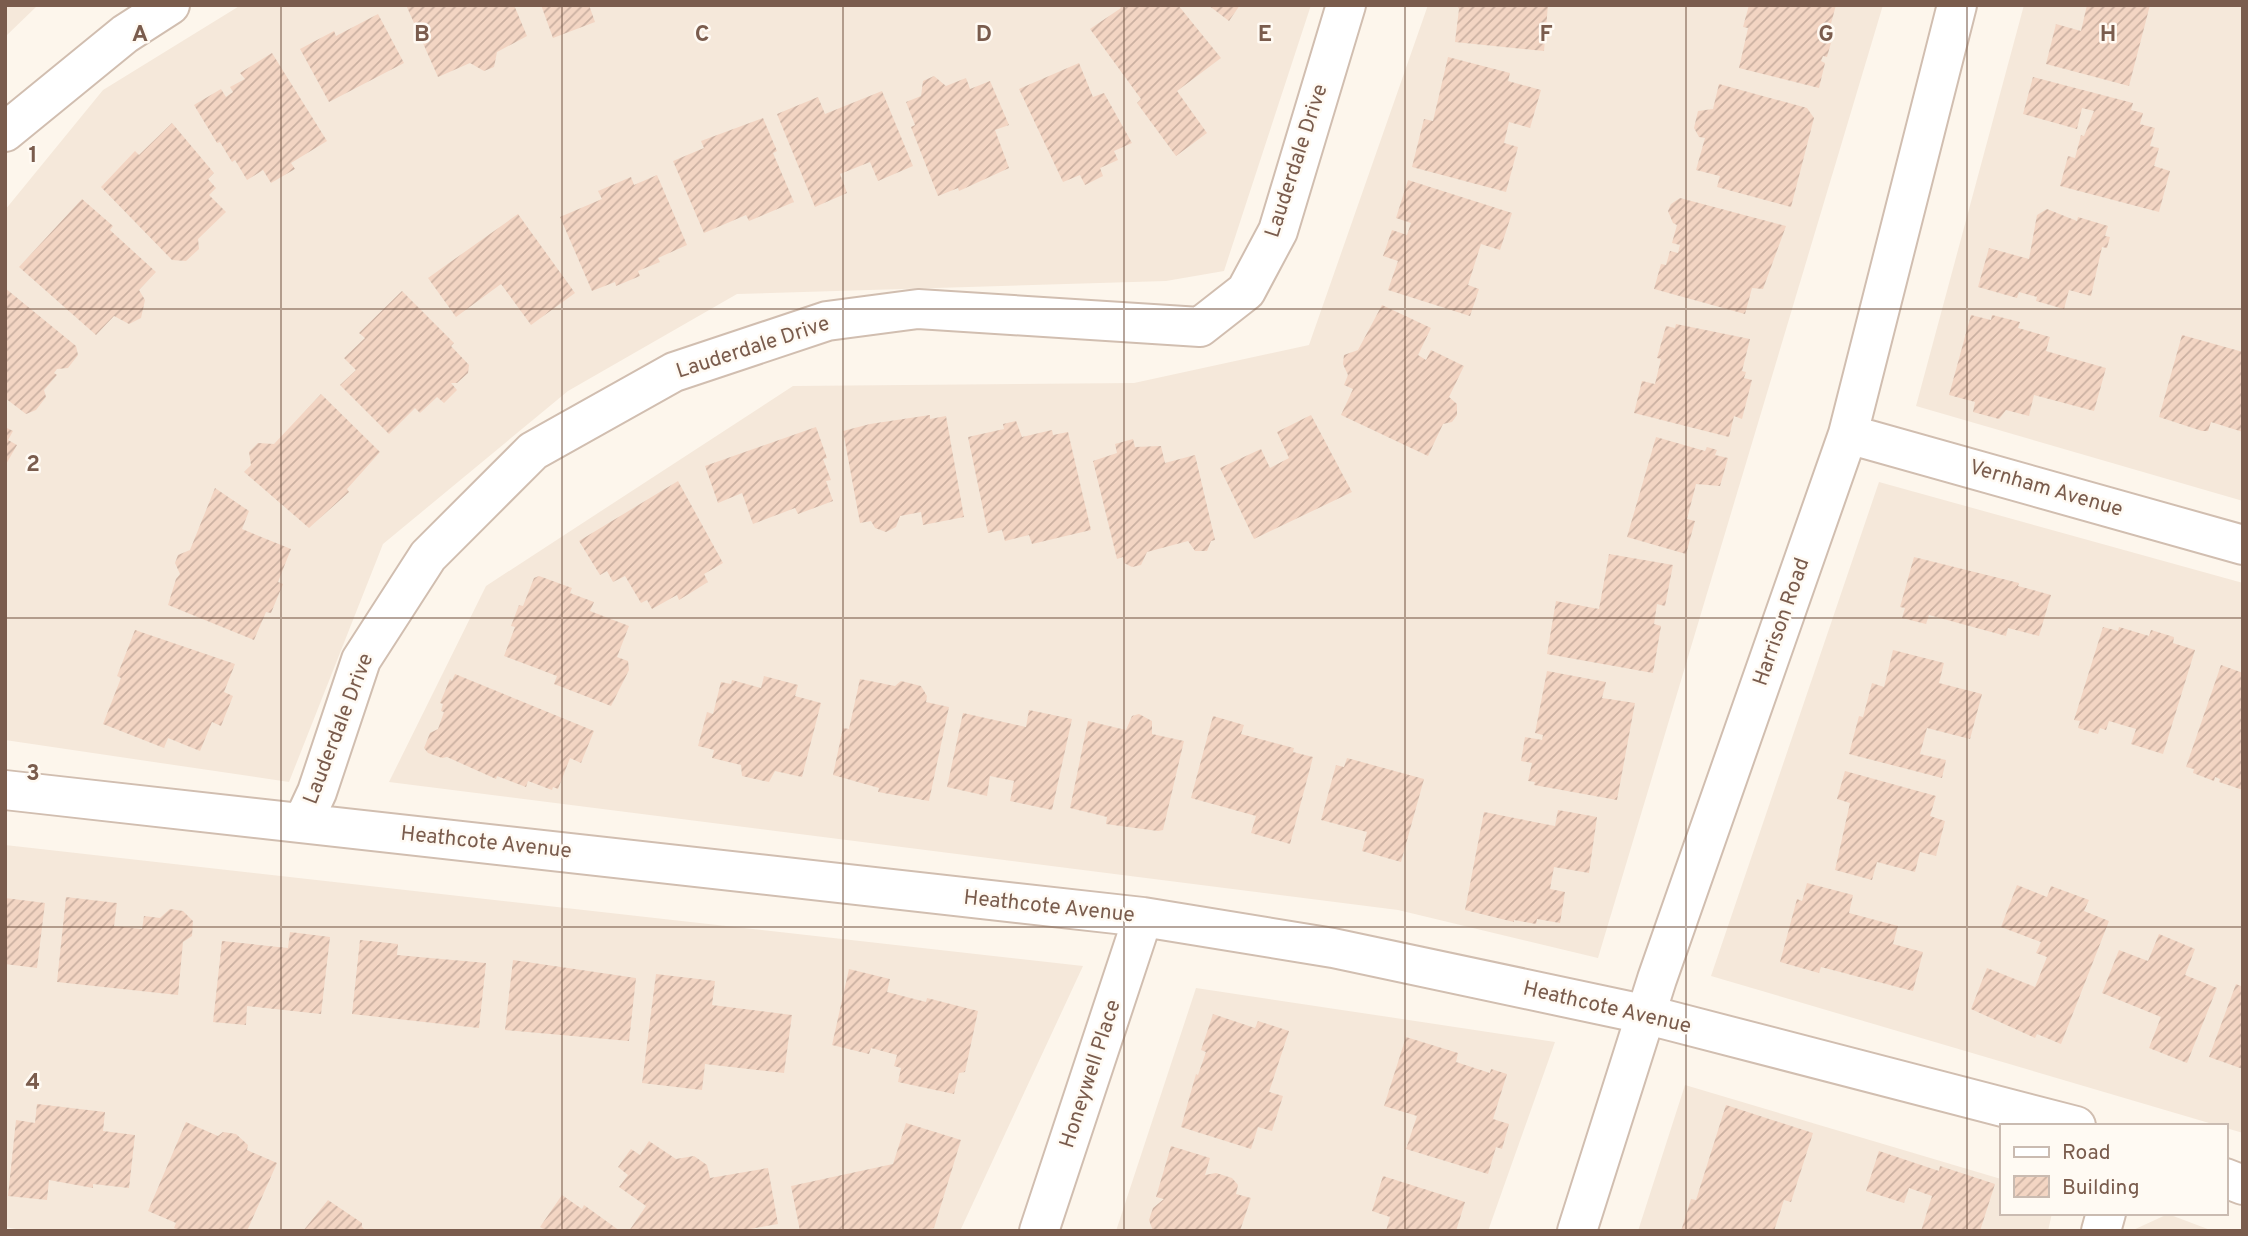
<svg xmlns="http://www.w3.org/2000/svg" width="2248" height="1236" font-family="Overpass,sans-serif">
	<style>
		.residential { fill: #f5e8da }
		.building { fill: url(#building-hatch) }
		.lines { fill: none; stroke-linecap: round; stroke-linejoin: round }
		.minor-casing { stroke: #d1beb0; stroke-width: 42 }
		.minor { stroke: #fff; stroke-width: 38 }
		.grid { fill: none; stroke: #7a5c4d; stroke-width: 2; stroke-opacity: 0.55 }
		.labels { text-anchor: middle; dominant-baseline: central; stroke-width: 5; stroke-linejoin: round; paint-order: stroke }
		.street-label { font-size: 21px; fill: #7a5c4d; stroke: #fffaf3 }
		.grid-label { font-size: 23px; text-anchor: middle; font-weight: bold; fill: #7a5c4d; stroke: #fffaf3; stroke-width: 5; stroke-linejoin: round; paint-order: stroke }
	</style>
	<defs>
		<pattern id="building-hatch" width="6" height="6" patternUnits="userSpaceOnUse" patternTransform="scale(1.75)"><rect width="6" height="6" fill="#f3d5c3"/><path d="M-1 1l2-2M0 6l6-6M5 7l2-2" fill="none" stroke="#cab0a1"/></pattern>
	</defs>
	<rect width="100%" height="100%" fill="#fdf6ec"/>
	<path class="residential" d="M5,5h33l-33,32z
		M241,5h1070l-87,266 -58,10 -429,13 -169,97 -185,153 -94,238 -284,-42v-530l98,-120z
		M1428,5h455l-285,953 -200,-48 -1009,-128 97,-196 307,-200 341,-3 175,-38z
		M2024,5h219v496l-327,-95z
		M1879,482l364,101v550l-532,-157z
		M5,845l1078,121 -123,265h-933l-22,-4z
		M1196,988l359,54 -67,189h-372z
		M1685,1085l316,94v34h51l-4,18h-410z
		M2168,1214l45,17h-82z"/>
	<path class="building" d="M406,5h108l13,31 -30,16 -3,15 -10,4 -14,-8 -32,14z
		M541,5h48l6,17 -42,16z
		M1119,5h59l43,53 -44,33 30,42 -31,23 -39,-53 4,-4 -51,-70 31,-21z
		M1208,5h32l-11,16z
		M1457,5h91l-4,46 -89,-9 4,-33z
		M1749,5h87l-7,26 5,1 -7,25 -4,-1 -2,5 4,2 -6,25 -80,-20 9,-40 -5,-1z
		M2087,5h63l-21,81 -83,-22 10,-40 25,7z
		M378,14l26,49 -75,39 -29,-53 34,-18 2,5z
		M272,53l55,88 -36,22 4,6 -24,14 -8,-13 -16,10 -12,-20 -3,2 -12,-20 -3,1 -23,-38 27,-16 5,8 7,-5 -3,-5 15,-8 -5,-6z
		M1448,57l62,16 -2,8 33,9 -11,38 -21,-6 -5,21 14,4 -12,45 -94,-25 12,-48 9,2z
		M1079,63l14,34 11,-4 28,50 -18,8 4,9 -18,8 3,8 -18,9 -5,-10 -17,7 -44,-93z
		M934,76l12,10 20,-8 4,11 20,-8 19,44 -14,5 14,38 -50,23 -1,-3 -20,8 -27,-69 4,-2 -9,-23 15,-6 2,-15z
		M2033,77l100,26 -2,7 12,3 -3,11 15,4 -5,18 9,2 -5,18 16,5 -11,41 -99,-26 8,-30 7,2 6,-23 3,1 10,-25 -12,-3 -5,21 -54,-15z
		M1719,84l88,24 7,10 -23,89 -74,-20 3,-11 -24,-6 9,-32 -6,-1 -5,-9 4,-17 15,-2z
		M882,91l31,75 -35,15 -8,-19 -30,12 7,19 -32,14 -38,-93 41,-17 7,17z
		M763,118l14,33 -4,2 21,49 -45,19 -3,-6 -42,18 -31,-72 31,-13 -3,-7z
		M172,123l42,50 -6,6 8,9 -7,7 17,17 -28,27 1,10 -13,12 -14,-1 -71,-73 34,-36 4,4z
		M657,175l30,70 -29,13 2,4 -22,9 2,5 -24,10 -1,-4 -23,9 -32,-74 42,-18 -4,-8 33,-14 3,8z
		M1408,180l104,33 -12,37 -19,-6 -13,41 11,4 -9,27 -82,-26 10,-29 -15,-5 9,-26 15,5 4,-12 -15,-5z
		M1680,198l106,28 -23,63 -11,-1 -7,26 -91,-25 7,-25 5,1 4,-14 8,2 2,-8 -8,-2 5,-18 -4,-2 -5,-12 3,-7z
		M82,199l31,27 -3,4 46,42 -17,18 6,10 -4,18 -12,6 -15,-8 -18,19 -77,-68z
		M2047,209l30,12 1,-4 30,9 -3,10 5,1 -3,11 -5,-1 -11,49 -22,-6 -5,19 -28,-8 1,-4 -18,-5 -2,6 -39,-11 11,-39 40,11 8,-44z
		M518,214l57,79 -44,32 -30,-41 -45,33 -28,-39z
		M5,288l71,58 2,9 -10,13 -11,1 -3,4 3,2 -13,15 2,7 -10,13 -10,4 -21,-16z
		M402,291l52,52 -3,3 18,19 -1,8 -11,10h-6l6,7 -13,13 -7,-6 -17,16 -5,-5 -26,26 -49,-49 16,-15 -12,-12 21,-20 -6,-5z
		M1382,305l49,23 -13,27 8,5 5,-10 33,16 -15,31 8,7v11l-5,7 -9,2 -15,32 -87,-41 12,-26 -9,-4 4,-10 -5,-11 1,-9 14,-5z
		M1971,315l20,5 1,-5 28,7 -2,6 32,9 -4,14 60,17 -12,43 -60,-16 -5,21 -23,-6 -7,9 -26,-7 2,-10 -26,-7z
		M1676,324l74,15 -8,32 4,1 -2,6 8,2 -10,39 -8,-3 -5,21 -95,-24 8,-32 13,3 6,-25 -4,-1 9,-32 9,2z
		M2182,335l61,17v80l-32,-10 -3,9h-6l-43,-14z
		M321,394l59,58 -33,37 2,3 -40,36 -65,-56 7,-7 -2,-13 9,-9 16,1z
		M930,415v4l16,-3 18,101 -41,8 -2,-13 -21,4 -4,11 -10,5 -11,-4 -4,-7 -11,2 -17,-92 27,-7z
		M1311,415l41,77 -98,47 -34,-71 41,-19 9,19 19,-10 -12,-26z
		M1016,421l6,16 30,-7 1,5 15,-3 23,98 -59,14 -3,-9 -24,6 -3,-11 -14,3 -20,-96 36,-8 -1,-5z
		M5,427l8,4 -5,9 9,5 -12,21z
		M816,427l11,31 -4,1 8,21 -5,1 7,20 -35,13 -3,-6 -42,16 -11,-31 -24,10 -13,-37z
		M1656,437l49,14 2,-4 10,3 -2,5 13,3 -8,28 -24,-2 -9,35 8,2 -9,33 -59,-17z
		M1133,439l2,8 26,-1 4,17 30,-8 20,85 -4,1 -4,10h-12l-7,-10 -41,11 -6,13 -9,2 -8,-4 -1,-6 -6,2 -24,-98 24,-8 -2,-9z
		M678,481l45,82 -19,11 4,8 -29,18 -2,-5 -25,14 -5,-9 -6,3 -16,-27 -12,6 -6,-11 -7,4 -21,-34z
		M215,488l34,23 -7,18 49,20 -13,33 5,2 -12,29 -5,-1 -12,28 -86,-35 8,-26 4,-5 -5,-11 3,-8 12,-5z
		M1609,554l64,11 -8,41 -8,-2 -3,20 7,2 -8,47 -106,-19 9,-53 43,8z
		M1914,557l105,26 -1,3 33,9 -12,41 -31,-8 -2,8 -77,-21 -3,9 -24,-6 3,-10 -5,-1z
		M539,576l33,12 -2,5 24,9 -4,9 39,15 -12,31 11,4 1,9 -18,36 -57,-22 3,-8 -53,-20 11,-29 -4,-1 8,-21 4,1 11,-28z
		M2103,627l15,4 1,-4 30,9 2,-6 23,7 -1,6 22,7 -32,104 -32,-10 5,-15 -27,-8 -3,9 -6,-2 -2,6 -20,-6 2,-7 -6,-1z
		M135,630l100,34 -11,28 9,4 -12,30 -9,-4 -12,29 -32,-13 -4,10 -61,-24 18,-46 -4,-2z
		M1893,650l51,13 -5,20 43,11 -12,45 -43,-11 -7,26 26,6 -4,18 -93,-24 10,-38 4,1 9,-34 12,4z
		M2221,665l22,8v117l-24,-8 1,-3 -5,-2 -1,4 -21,-8 1,-4 -8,-2z
		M1547,671l59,11 -4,16 33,5 -18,97 -83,-15 1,-3 -7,-1 4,-18 -11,-2 4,-24 17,3 1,-5 -8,-2z
		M455,674l139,57 -13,32 -11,-5 -12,31 -5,-2 -1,3 -24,-9 -2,6 -29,-11 -1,3 -49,-22 -5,1 -14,-5 -4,-5 6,-15 8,-4 6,-17 -3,-1 2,-7 -3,-1 10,-24 2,2z
		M764,676l34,9 -3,11 26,7 -19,74 -27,-6 -6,11 -27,-6 -1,-11 -29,-7 2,-8 -16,-4 9,-34 6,2 8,-32 10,2 1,-4 29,8z
		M860,679l35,7 6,-5 20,5 6,10 -1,6 23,5 -20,94 -51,-9 1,-4 -46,-13 10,-47 6,1z
		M1029,710l43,9 -20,91 -42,-9 4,-20 -24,-5 -3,20 -40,-9 16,-74 63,14z
		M1139,714l13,7v13l32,7 -21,89 -5,1 -52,-7 1,-7 -37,-9 18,-87 38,9 6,-14z
		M1213,716l31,9 -3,9 53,14 -1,4 20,5 -23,87 -39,-11 5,-17 -65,-18z
		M1347,758l77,21 -23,83 -39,-11 5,-19 -46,-12 15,-55 8,2z
		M1845,771l91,25 -6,20 15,5 -9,35 -16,-4 -5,20 -38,-10 -5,18 -37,-10 15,-67 -13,-4z
		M1558,810l39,7 -8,56 -35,-6 -4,22 15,3 -5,31 -23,-4 -1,5 -22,-4v2l-49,-12 19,-98 71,14z
		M1807,883l46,12 -4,18 49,13 -5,18 30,8 -10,39 -92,-24 -2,6 -39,-11 17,-63 5,2z
		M2017,885l30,12 4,-11 38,14 -5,11 25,10 -48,123 -24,-10 -2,4 -64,-29 16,-41 48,19 12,-30 -11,-4 5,-11 -40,-15z
		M66,897l51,6 -3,23 28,3 2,-13 16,2 10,-9 13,2 10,10 -1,15 -9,6 -5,53 -121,-13z
		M5,898l40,5 -8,65 -32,-4z
		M290,932l40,5 -9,77 -74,-8 -1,19 -33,-3 9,-81 66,7z
		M2159,934l36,15 -10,26 32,13 -30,75 -38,-15 12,-31 -59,-24 17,-43 29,11z
		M360,940l38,4 -1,11 89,8 -7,65 -127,-14z
		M513,960l123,18 -7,63 -124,-11z
		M849,969l41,10 -3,13 39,10 1,-4 51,13 -13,61 -6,1 -5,21 -56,-12 3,-14 -7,-2 3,-11 -26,-7 -2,6 -37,-9z
		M656,974l59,7 -3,24 80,10 -8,58 -79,-9 -3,26 -60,-7z
		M2236,984l7,3v82l-34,-12z
		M1213,1014l42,14 3,-7 31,10 -20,61 14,4 -11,35 -14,-4 -7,22 -70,-22 15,-53 2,1 8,-23 -5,-2z
		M1406,1037l52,16 -2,9 34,11 1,-4 16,5 -14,45 16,5 -7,25 -6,-2 -8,27 -82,-25 11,-33 -33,-10z
		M37,1104l68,8 -2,19 32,4 -6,53 -36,-4v4l-44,-8 -2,20 -39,-4 8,-76 19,3z
		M1726,1105l87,28 -22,69 -7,-2 -10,31h-93l10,-32 5,1z
		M186,1122l32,14 5,-4 13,2 12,11 -1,5 30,13 -30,68h-67l-6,-3 2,-5 -28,-12z
		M906,1123l55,17 -27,88 -14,3h-120l-9,-45 102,-22z
		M649,1141l27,18 18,-3 13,9 3,13 58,-10 10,56 -40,7h-109l17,-25 -27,-19 9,-12 -10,-8 13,-18 9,6z
		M1171,1146l39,12 -5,17 11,-2 16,5 6,7 -2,9 15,4 -11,33h-87l-4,-11 4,-12 11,-9 -8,-2z
		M1879,1151l60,20 1,-5 55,18 -15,47h-59l11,-35 -23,-8 -5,15 -38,-12z
		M1383,1176l82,26 -9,29h-70l4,-14 -18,-6z
		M562,1195l20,14 2,-4 36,26h-73l-7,-4z
		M328,1200l34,23v4l4,4h-63z"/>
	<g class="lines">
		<defs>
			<path id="minor" d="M5,132l120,-98 45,-29
				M1848,434l395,111
				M5,790l1138,127 190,31 315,67 428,111
				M303,822l14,-30 44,-132 67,-104 105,-105 141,-79 153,-51 91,-12 282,18 46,-36 32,-60 68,-226
				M2225,1178l18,7
				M1039,1231l104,-314
				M1577,1231l80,-252 191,-545 109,-429
				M2101,1231l5,-18"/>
		</defs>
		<use href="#minor" class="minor-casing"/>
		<use href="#minor" class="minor"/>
	</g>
	<path class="grid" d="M281,5v1226M562,5v1226M843,5v1226M1124,5v1226M1405,5v1226M1686,5v1226M1967,5v1226M5,309h2238M5,618h2238M5,927h2238"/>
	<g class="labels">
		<g class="street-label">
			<text transform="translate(1297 161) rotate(-72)">Lauderdale Drive</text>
			<text transform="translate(753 348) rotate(-18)">Lauderdale Drive</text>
			<text transform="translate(2046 489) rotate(16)">Vernham Avenue</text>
			<text transform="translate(1782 622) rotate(-71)">Harrison Road</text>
			<text transform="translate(339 729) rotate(-69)">Lauderdale Drive</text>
			<text transform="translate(486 843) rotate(6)">Heathcote Avenue</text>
			<text transform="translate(1049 907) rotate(6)">Heathcote Avenue</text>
			<text transform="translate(1607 1008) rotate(13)">Heathcote Avenue</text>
			<text transform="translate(1091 1074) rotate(-72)">Honeywell Place</text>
		</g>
	</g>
	<g class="grid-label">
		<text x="140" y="41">A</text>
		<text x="422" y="41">B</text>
		<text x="702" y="41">C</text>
		<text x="984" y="41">D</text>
		<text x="1265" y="41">E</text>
		<text x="1546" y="41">F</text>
		<text x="1826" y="41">G</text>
		<text x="2108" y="41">H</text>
		<text x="33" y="162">1</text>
		<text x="33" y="471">2</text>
		<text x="33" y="780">3</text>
		<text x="33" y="1089">4</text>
	</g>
	<rect width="2248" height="1236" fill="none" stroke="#7a5c4d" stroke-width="14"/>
	<rect x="2000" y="1124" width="228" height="91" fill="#fffaf3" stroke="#cabbb1" stroke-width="2"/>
	<rect x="2014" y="1147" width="35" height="10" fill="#ffffff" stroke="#cabbb1" stroke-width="2"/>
	<text x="2062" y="1159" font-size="21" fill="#7a5c4d">Road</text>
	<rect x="2014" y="1176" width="35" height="21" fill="url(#building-hatch)" stroke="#cabbb1" stroke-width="2"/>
	<text x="2062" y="1194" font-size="21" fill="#7a5c4d">Building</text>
</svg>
